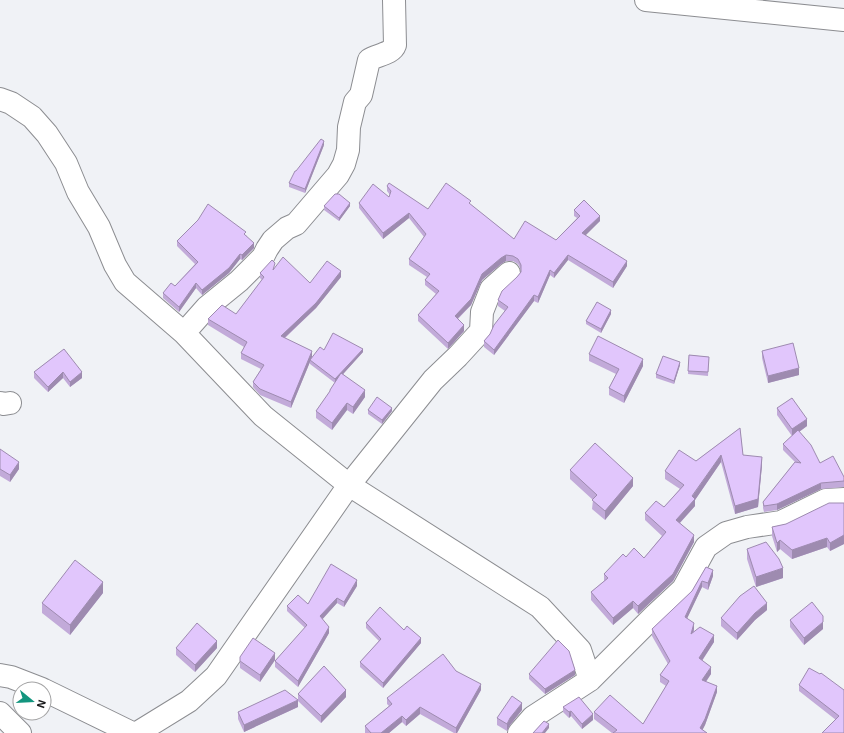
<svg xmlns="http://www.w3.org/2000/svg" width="844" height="733" font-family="'Exo 2',sans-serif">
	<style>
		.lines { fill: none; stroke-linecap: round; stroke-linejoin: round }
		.minor-casing { stroke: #8c8d91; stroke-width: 24 }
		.minor { stroke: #fff; stroke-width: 22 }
		.wall { fill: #c2aad9 }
		.shaded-wall { fill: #9e8bb0 }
		.building { fill: #e1c6fc; stroke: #9e8bb0 }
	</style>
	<rect width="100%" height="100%" fill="#f0f2f6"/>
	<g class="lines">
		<defs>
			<path id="minor" d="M646,0l198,20
				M0,99l11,4 21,14 15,17 19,29 12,29 21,35 16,38 10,17 59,51 79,83 86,69 191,122 40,43 10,30
				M184,333l23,-26 32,-26 24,-24 4,-8 6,-9 14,-12 9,-4 42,-49 6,-11 4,-14 1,-23 6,-25 6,-7 8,-35c7,-5 23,-6 26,-15l-1,-45
				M0,403l4,1 6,-1
				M0,675l11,2 31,12
				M44,690l88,43
				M0,713l20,20
				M137,733l52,-32 27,-25 133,-191 84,-105 25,-24 23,-25 1,-19 9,-23 18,-16
				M519,733l14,-16 57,-37 64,-64 29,-27 23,-42 20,-14 21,-6 34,-5 45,-22 18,-1"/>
		</defs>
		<use href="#minor" class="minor-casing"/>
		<use href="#minor" class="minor"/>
	</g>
	<path class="wall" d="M324,145l-19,48 -16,-6v-4z
		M387,186l41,23 43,-4 43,34 42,1 21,-22 -3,-2v-6l26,11 -15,14 42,31 -14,22 -45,-28 -14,18 -4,-3 -12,28 -4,-2 -40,54 -10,-8v-6l6,-7 15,-23 -7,-5v-6l19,-23 4,-5v-2l-3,-6 -5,-3h-7l-5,3 -19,16 -11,25 -13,14 6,12 -16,18 -30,-28v-6l18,-21 -11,-9v-5l2,-3 -18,-12v-6l15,-22 -15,-19 -26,21 -24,-31v-5l30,-6 1,-2 -3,-4z
		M324,206h26l-11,15 -15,-11z
		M246,235l8,13 -12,12 -2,-1 -11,14 -27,22 -6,-7 -17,24 -16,-14v-5l12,-7 20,-22 -18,-18v-5z
		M275,268l35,15 31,-6 -25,31 -31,30 27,19 -1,2 13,-9 39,2 -20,22 22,23 -12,17 -6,-4 -15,20 -16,-12v-7l14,-19v-2l5,-7 -25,-19v-2l-19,46 -31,-13 -7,-8v-5l8,-13 -20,-10v-6l3,-6 -36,-22v-6l28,-5 26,-34 -2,-2v-5z
		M611,314l-10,19 -15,-9v-3z
		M64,349l18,29 -12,9 -7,-9 -15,14 -14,-14v-6z
		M762,351l37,24 -31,8 -6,-25z
		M589,354l54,12 -19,37 -15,-8v-7l7,-14 -27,-13z
		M689,355l20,2 -1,19 -20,-2z
		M680,365l-6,19 -18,-6v-4z
		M777,408l30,18 -8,6 21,31 24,14v10l-23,2 -44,21 -13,2 -1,-4v-6l32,-40 -12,-12v-6l9,-8 -15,-21z
		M368,410l24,1 -10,13 -14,-10z
		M740,428l3,27 19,10 -4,42 -23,7 -14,-52 -26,38v6l-15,17 14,19 -21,39 -35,33 -5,-6 -20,17 -22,-25v-8l13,-11v-7l22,-17 18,1 18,-22 -17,-16v-7l19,-6 16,-18 -15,-10v-8l31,-10z
		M0,449l19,20 -9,13 -10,-6z
		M570,470l63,16 -28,34 -13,-11 1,-9 -23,-21z
		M844,503v41l-14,7 -3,-4 -35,12 -12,-10 -3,3 -5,-16v-9l14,-3z
		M747,549l36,29 -27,9 -9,-28z
		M706,567l7,9 -5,14 -6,-3 -15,31 7,11v2l20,11 -12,19 9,13 -5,8 11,10 -12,33 -3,5 5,3h-95l-18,-14v-7l49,12 23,-38 -6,-4v-7l8,-11 -16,-28v-7l40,-38z
		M357,586l-13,21 -7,-4 -15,16 7,14 -31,54 -23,-20v-6l30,-33 -18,-17v-5l21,-2z
		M103,593l-33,42 -28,-22v-10z
		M767,610l-12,10 -18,20 -16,-14v-8z
		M790,620l33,9 -19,16 -14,-18z
		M366,623l38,7 17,13 -38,45 -23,-21v-5l19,-21 -13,-13z
		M176,648h41l-22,24 -19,-17z
		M240,657l35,3 -15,22 -20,-14z
		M456,671l25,19 -24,43h-3l-34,-19 -14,12 -4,-4 -13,11h-24v-7l24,-20 -2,-2v-6z
		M529,674l46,1 -30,19 -16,-15z
		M799,685l45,5v43l-8,-13 -37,-29z
		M298,694l48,3 -25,26 -23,-22z
		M298,707l-54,25 -6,-13v-7z
		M563,707l30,13 -11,9 -11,-13 -2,2 -6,-6z
		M522,710l-12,15 -3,6 -10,-6v-7z"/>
	<path class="shaded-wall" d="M324,141v4l-19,48v-4z
		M350,203v3l-11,15v-3z
		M409,213v5l-26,21v-6z
		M600,216v5l-18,18v-6z
		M254,243v5l-12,12v-5z
		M240,254v5l-11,14 -27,22v-5z
		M506,255v6l-5,3 -19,16 -11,25 -16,16v-5l27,-42 19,-16z
		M568,255v5l-14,18v-5z
		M627,261v5l-14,22v-6z
		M550,270v5l-12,28v-6z
		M341,271v6l-25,31 -35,33v-5z
		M196,283v5l-17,24v-5z
		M534,295v6l-40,54v-5z
		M611,310v4l-10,19v-4z
		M464,325v6l-16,18v-6z
		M363,349v3l-28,31v-4z
		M312,351v6l-21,51v-6z
		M643,359v7l-19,37v-7z
		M680,362v3l-6,19v-3z
		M799,368v7l-31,8v-7z
		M63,372v6l-15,14v-5z
		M82,372v6l-12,9v-5z
		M365,390v7l-12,17v-7z
		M347,403v7l-15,20v-7z
		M392,408v3l-10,13v-4z
		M807,419v7l-15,11v-8z
		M721,455v7l-26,38v6l-19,21v-7z
		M762,457v8l-4,42 -23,7v-8z
		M19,462v7l-9,13v-7z
		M633,478v8l-28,34v-9z
		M821,483v6l-44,21v-6z
		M694,535v7l-21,39 -35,33v-8z
		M844,535v9l-14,7v-8z
		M827,538v9l-35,12v-9z
		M780,540v9l-3,3v-9z
		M783,568v10l-27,9v-10z
		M713,570v6l-5,14v-7z
		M357,580v6l-13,21v-5z
		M702,581v6l-17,36v-6z
		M103,582v11l-33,42v-10z
		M337,598v5l-17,19v-6z
		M633,601v7l-20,17v-7z
		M767,603v7l-12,10 -18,20v-7l18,-20z
		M823,622v7l-19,16v-7z
		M694,623v6l-3,11v-6z
		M329,627v6l-31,54v-6z
		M714,635v7l-15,23v-7z
		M421,638v5l-38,45v-5z
		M217,641v7l-22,24v-7z
		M275,653v7l-15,22v-7z
		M711,667v7l-9,13v-7z
		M575,670v5l-30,19v-5z
		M481,684v6l-24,43h-1v-5z
		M717,686v6l-12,33 -4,8 -1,-5z
		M346,690v7l-25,26v-7z
		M298,700v7l-54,25v-7z
		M522,703v7l-12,15 -3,6v-7l3,-6z
		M420,707v7l-14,12v-6z
		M571,711v5l-2,2v-6z
		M593,714v6l-11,9v-5z
		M402,716v6l-13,11h-8z
		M549,724v4l-4,5h-3z"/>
	<path class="building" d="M321,139l3,2 -19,48 -16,-6 6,-12h1z
		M389,183l39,26 18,-26 25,18 -2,2 45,36 11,-18 31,19 24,-24 -6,-6 10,-10 16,16 -18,17 45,28 -14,21 -45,-27 -14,18 -4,-3 -12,27 -4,-2 -40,55 -10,-9 6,-7 4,-9 14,-18 -10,-7 4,-9 15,-14 4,-5v-7l-3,-6 -5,-3 -7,-1 -5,3 -19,16 -11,25 -16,17 9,9 -16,18 -30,-28 21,-24 -14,-11 5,-6 -21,-15 17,-25 -17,-21 -26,20 -24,-30 14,-19 16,13 2,-6 -4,-5z
		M335,194h4l11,9 -11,15 -15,-12z
		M208,204l38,28 -2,2 10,9 -12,12 -2,-1 -11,14 -27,22 -6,-7 -17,24 -16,-14 8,-10 4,3 23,-24 -21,-21 21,-21z
		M283,257l27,26 17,-22 14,10 -25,32 -35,33 31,15 -21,51 -31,-13 -7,-7 11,-17 -23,-12 6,-11 -39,-23 14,-14 14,9 28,-37 -4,-4 12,-13 3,3 -2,7z
		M597,302l14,8 -10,19 -15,-8z
		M333,333l30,16 -28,30 -25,-19 10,-13 4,3z
		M598,336l45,23 -19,37 -15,-8 10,-19 -30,-15z
		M793,343l6,25 -31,8 -6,-25z
		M64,349l18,23 -12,10 -7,-10 -15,15 -14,-15z
		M689,355l20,2 -1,15 -20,-1z
		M663,356l17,6 -6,19 -18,-7z
		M341,373l24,17 -12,17 -6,-4 -15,20 -16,-12 14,-20v-1z
		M377,397l15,11 -10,12 -14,-10z
		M792,398l15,21 -15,10 -15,-21z
		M740,428l3,27 19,2 -4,42 -23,7 -14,-51 -29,41 3,3 -19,21 18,15 -21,39 -35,32 -5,-5 -20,17 -22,-26 17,-14 -4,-4 19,-20 3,3 8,-9 10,10 22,-26 -21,-19 11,-12 8,6 20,-22 -19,-14 14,-21 17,11z
		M798,430l13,15 9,18 13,-7 11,21v4l-23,2 -44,21 -13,2 -1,-4 32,-40 6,1 -18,-19z
		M595,443l38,35 -28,33 -13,-11 5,-5 -27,-25z
		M0,449l19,13 -9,13 -10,-6z
		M829,503h15v32l-14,8 -3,-5 -35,12 -12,-10 -3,3 -5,-16 14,-3z
		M766,542l13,17 4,9 -27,9 -9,-28z
		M75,560l28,22 -33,43 -28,-22z
		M331,564l26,16 -13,22 -7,-4 -17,18 9,11 -31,54 -23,-20 32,-36 -20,-19 11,-11 10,9z
		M706,567l7,3 -5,13 -6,-2 -17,36 9,6 -3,11 9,-7 14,8 -15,23 12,9 -9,13 15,6 -12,33 -5,9 7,5h-94l4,-3 -23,-18 16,-17 33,29 26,-43 -9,-6 10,-14 -18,-32 40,-38z
		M754,586l13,17 -12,10 -18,20 -16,-15 19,-22z
		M812,602l11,14v6l-19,16 -14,-18z
		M380,607l24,23 3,-4 14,12 -38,45 -23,-21 21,-23 -15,-16z
		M197,623l20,18 -22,24 -19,-17z
		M253,638l22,15 -15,22 -20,-14v-4z
		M558,640l11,11 6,19 -30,19 -16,-15z
		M443,654l13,17 25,13 -25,44 -36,-21 -14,13 -4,-4 -21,17h-10l-6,-7 27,-22 -5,-6z
		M324,666l22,24 -25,26 -23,-22z
		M809,668l11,6 1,-1 23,17v43h-22l17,-17 -40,-31z
		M285,690l13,10 -54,25 -6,-13z
		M512,696l10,7 -12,15 -3,6 -10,-6z
		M579,697l14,17 -11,10 -11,-13 -2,1 -6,-5z
		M544,721l5,3 -7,9h-9z"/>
	<g transform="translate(32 701) rotate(108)"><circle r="19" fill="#ffffff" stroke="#a3a3a4"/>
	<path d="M0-3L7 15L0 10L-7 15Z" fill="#12957e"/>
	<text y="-6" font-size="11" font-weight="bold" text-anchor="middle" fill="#191a1b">N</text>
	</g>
</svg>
